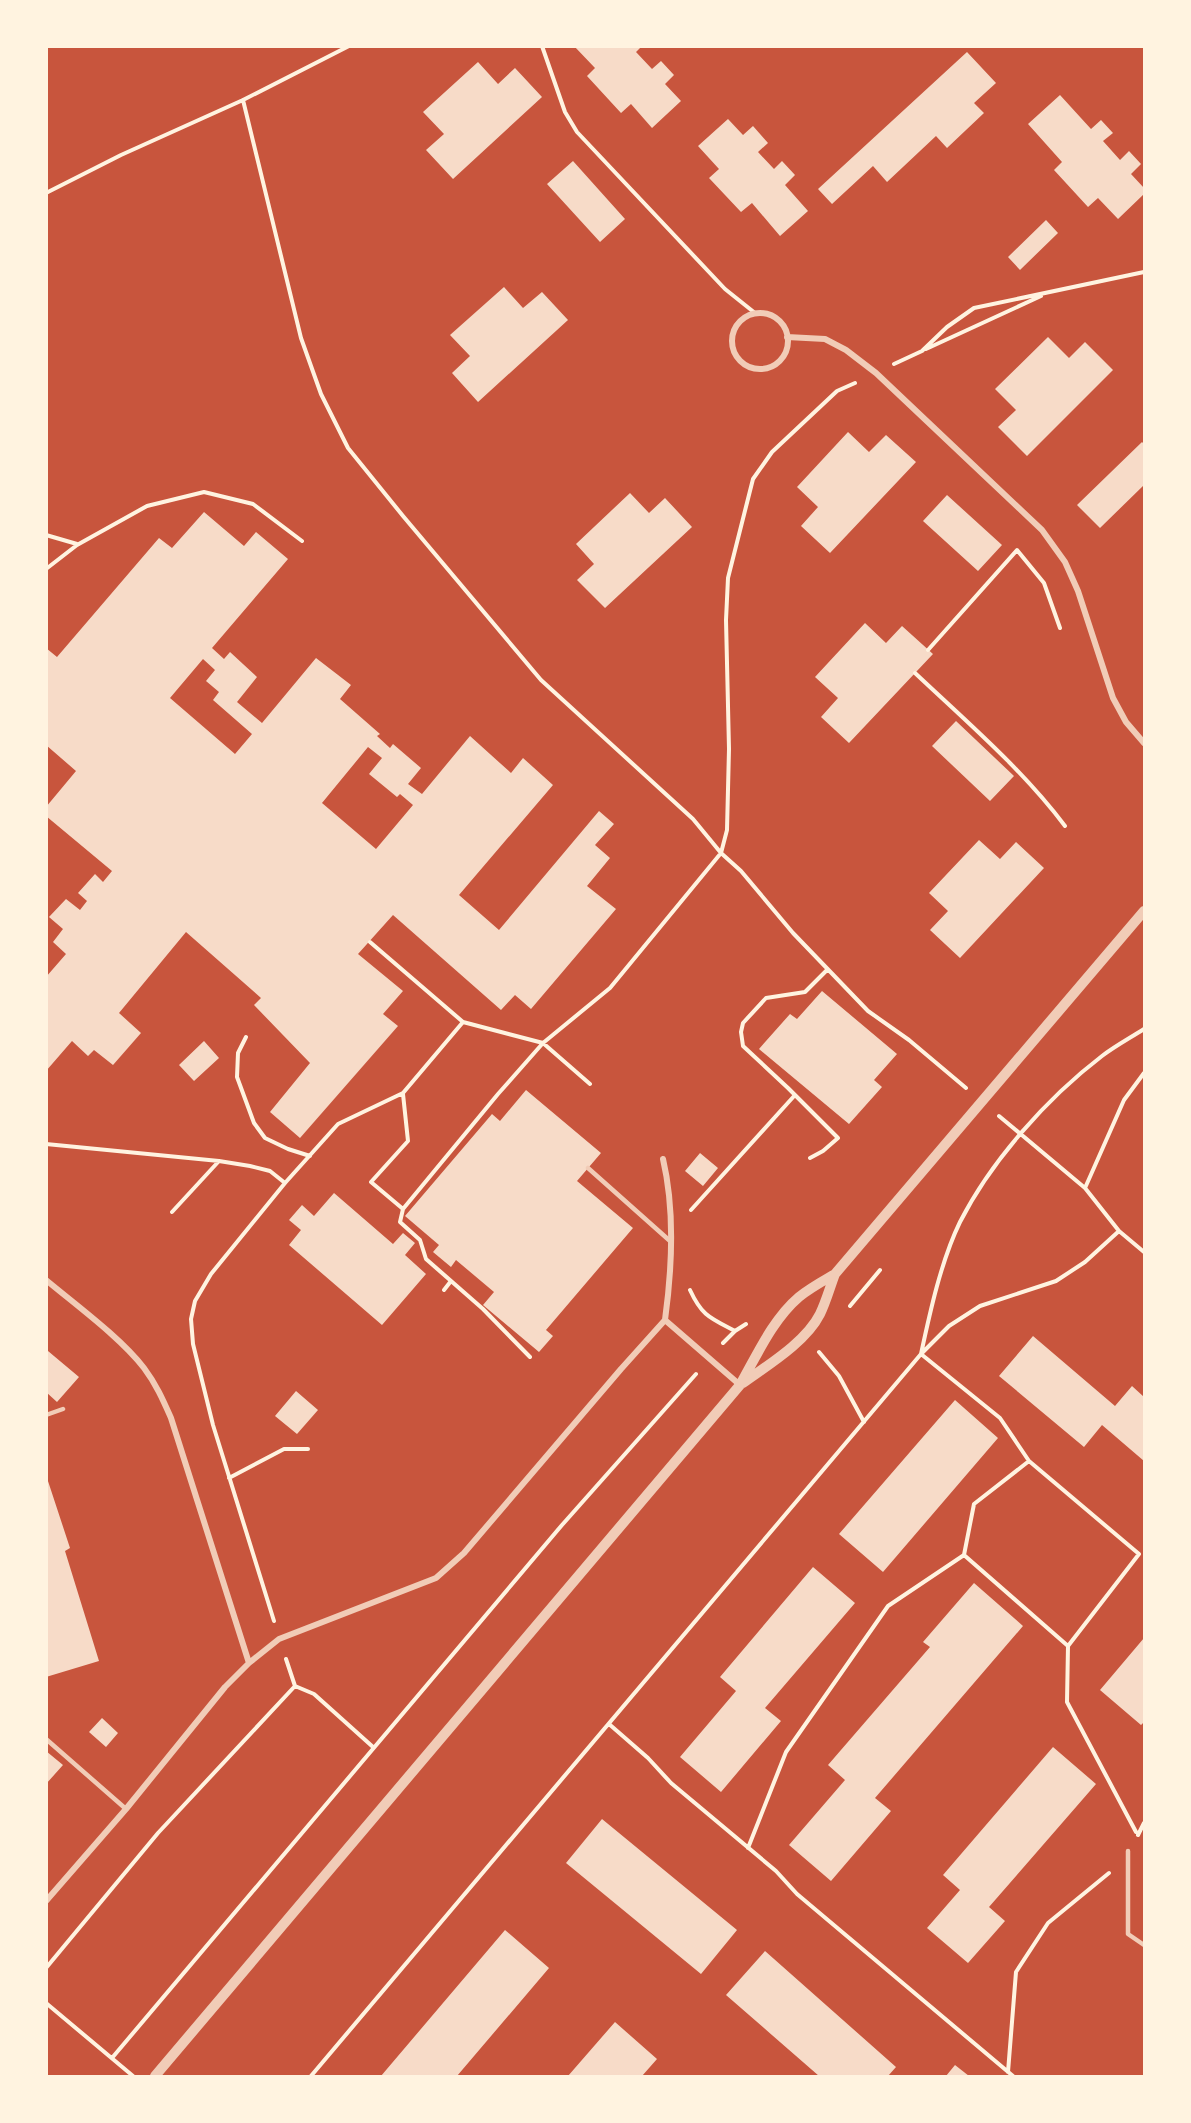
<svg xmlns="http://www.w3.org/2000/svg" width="1191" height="2123" font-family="'Source Serif 4',serif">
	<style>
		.building { fill: #f7dbc8; fill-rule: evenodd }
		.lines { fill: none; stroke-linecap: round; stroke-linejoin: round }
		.path { stroke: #fff3e0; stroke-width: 4 }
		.service { stroke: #f1ccb7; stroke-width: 4.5 }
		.minor { stroke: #f1ccb7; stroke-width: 6 }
		.tertiary { stroke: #f1ccb7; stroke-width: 10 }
	</style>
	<rect width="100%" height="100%" fill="#c8553d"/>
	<path class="building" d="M574,46h68l-6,6 16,17 9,-8 13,14 -9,9 16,17 -29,27 -21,-24 -10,9 -34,-37 8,-8z
		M967,52l29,31 -22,20 10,10 -37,35 -11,-12 -49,46 -14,-16 -41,38 -14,-15z
		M478,62l20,22 17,-16 27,29 -89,82 -27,-29 18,-16 -21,-22z
		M1060,95l31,34 10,-9 12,13 -10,8 17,19 9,-9 12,13 -10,10 13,14v6l-26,25 -20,-21 -10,9 -34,-37 8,-8 -34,-38z
		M728,119l15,16 10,-9 15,17 -10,9 16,17 8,-8 13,14 -10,10 23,26 -28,25 -28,-33 -11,9 -32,-34 10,-9 -21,-23z
		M573,161l52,58 -25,23 -53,-58z
		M1046,220l12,13 -38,37 -12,-13z
		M504,287l19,21 19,-16 26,28 -90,82 -26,-29 18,-17 -20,-21z
		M1048,337l21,21 16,-16 28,28 -86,86 -29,-29 18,-17 -21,-21z
		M848,432l21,20 17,-17 30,27 -86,91 -29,-27 17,-19 -21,-20z
		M1142,442l2,2v41l-44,43 -23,-23z
		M630,493l19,20 16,-15 27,29 -87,81 -28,-28 17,-16 -18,-20z
		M947,495l55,50 -24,26 -55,-50z
		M204,512l40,34 12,-14 32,27 -76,89 12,11 6,-7 27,25 -20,25 25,21 54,-65 35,27 -11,14 40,35 -3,2 13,12 3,-4 28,24 -13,16 14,10 48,-58 41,37 12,-15 30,27 -94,110 40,35 100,-119 15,13 -19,21 15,13 -23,28 29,23 -85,100 -16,-14 -14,15 -108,-95 -35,39 45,37 -20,23 15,12 -98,112 -30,-26 40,-49 -56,-58 7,-7 -75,-66 -67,81 22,20 -28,32 -19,-15 -6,6 -16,-15 -26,30v-94l20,-23 -13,-12 10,-13 -14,-12 17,-18 14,11 7,-9 -9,-8 17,-19 8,8 9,-11 -66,-55v-9l30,-36 -30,-26v-97l11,9 102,-119 13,10zM203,659l12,11 -9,11 13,11 -6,8 39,34 -17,20 -65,-56zM368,747l14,11 -13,16 28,23 3,-3 13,11 -37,44 -54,-46z
		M865,623l21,20 16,-17 31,28 -84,89 -28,-26 17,-19 -23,-21z
		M956,721l58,55 -24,25 -58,-55z
		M979,840l21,19 16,-17 28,26 -84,90 -30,-28 18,-19 -19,-18z
		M822,991l75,63 -23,26 8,7 -33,37 -90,-75 31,-35 7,5z
		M204,1041l15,17 -25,23 -15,-16z
		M526,1090l75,63 -24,28 56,47 -87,102 7,6 -14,16 -56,-47 11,-13 -38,-32 -5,7 -18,-15 6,-7 -34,-29 87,-102 8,7z
		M700,1153l18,15 -15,18 -18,-15z
		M334,1193l59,51 10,-11 12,10 -10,12 21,19 -44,51 -93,-80 12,-15 -12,-10 13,-15 12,11z
		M1033,1336l82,70 17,-20 12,11v64l-42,-36 -18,22 -85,-71z
		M48,1351l31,26 -22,25 -11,-10v-39z
		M296,1391l22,19 -21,24 -22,-18z
		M955,1400l43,38 -115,134 -44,-38z
		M46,1475l24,73 -5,3 34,110 -53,16z
		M813,1567l42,36 -90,105 16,13 -60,71 -41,-35 56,-66 -16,-14z
		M974,1583l49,43 -148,172 16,13 -60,70 -42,-36 56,-65 -17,-15 102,-118 -7,-5z
		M1144,1638v84l-3,3 -41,-35z
		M102,1718l16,15 -12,14 -17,-15z
		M1053,1747l43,37 -107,123 16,14 -37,42 -41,-35 33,-38 -17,-15z
		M46,1751l17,14 -17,19z
		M602,1819l135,111 -36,44 -135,-111z
		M505,1930l44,38 -92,108h-76z
		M765,1951l131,116 -8,9h-69l-93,-81z
		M615,2022l42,37 -15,17h-74z
		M955,2065l14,11h-23z"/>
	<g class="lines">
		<path class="path" d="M542,46l23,66 12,20 148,157 30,24
			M243,100l58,238 20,56 27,54 55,68 138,164 152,139 28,34 20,18 52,62 75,78 41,29 57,48
			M46,193l75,-38 122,-55 106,-54
			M926,349l115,-53
			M894,364l28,-13 25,-24 27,-19 170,-36
			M46,535l31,9
			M46,569l31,-24 70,-39 57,-14 49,12 49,37
			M928,650l89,-100 27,33 16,45
			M915,673c52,49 107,96 150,153
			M370,942l93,80
			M246,1037l-8,16 -1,24 17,46 11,15 23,11 22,7
			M403,1094l5,47 -37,41 32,27 -3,13 20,18 6,19 57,50 47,48
			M999,1116l86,72 34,43 25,21
			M46,1144l173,17 31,5 20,5 15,12
			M810,1158l13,-7 15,-13 -50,-50 -45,-42 -2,-14 2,-9 23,-25 39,-6 22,-22
			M1085,1188l39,-88 20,-27
			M403,1209l95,-115 45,-51 47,41
			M691,1210l104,-115
			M172,1212l47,-51
			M444,1290l7,-9
			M690,1290c12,26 20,28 45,41l11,-7
			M850,1306l30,-36
			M723,1343l12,-12
			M819,1352l20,24 25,46
			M1029,1461l-55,43 -10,51 104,91
			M229,1478l55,-29h24
			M274,1621l-61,-196 -20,-81 -2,-25 4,-18 16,-27 74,-91 53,-59 65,-31 60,-71 80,21 67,-55 111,-135 6,-23 2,-81 -3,-129 2,-42 25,-99 19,-27 65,-61 18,-8
			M295,1686l19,8 59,53
			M609,1724l39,34 23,25 105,88 21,23 216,182
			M1136,1832l-69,-130 1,-56 71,-92 -110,-93 -29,-43 -79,-64c9,-42 20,-93 39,-132 31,-61 87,-124 142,-166 13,-10 28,-18 42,-27
			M1138,1835l6,-12
			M748,1848l38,-96 102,-146 76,-51
			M46,1968l112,-135 137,-147 -9,-27
			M46,2003l87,73
			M112,2058l450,-533 134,-151
			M1008,2072l8,-100 32,-49 61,-50
			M311,2076l610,-722 28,-28 31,-20 76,-25 29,-19 34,-31"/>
		<path class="service" d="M588,1168l82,73
			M46,1415l17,-6
			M46,1739l80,70
			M1128,1851v83l16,11"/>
		<path class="minor" d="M732 341a28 28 0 1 1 56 0a28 28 0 1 1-56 0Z
			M787,337l38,2 21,11 30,23 166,157 23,32 13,29 35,107 13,24 18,21
			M663,1159c12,51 9,110 2,161
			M46,1280c30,25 75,58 98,88 12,16 19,32 27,50l78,245
			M46,1901l80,-92 99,-122 24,-24 30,-24 157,-61 28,-25 157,-184 44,-49 75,65"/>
		<path class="tertiary" d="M743,1383c25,-18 63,-41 77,-69 6,-12 10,-27 15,-40
			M155,2076l585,-691c17,-30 33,-66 59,-88 11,-9 24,-16 36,-23l309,-363"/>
	</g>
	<rect width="1191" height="2123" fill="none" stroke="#fff3e0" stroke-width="96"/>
</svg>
